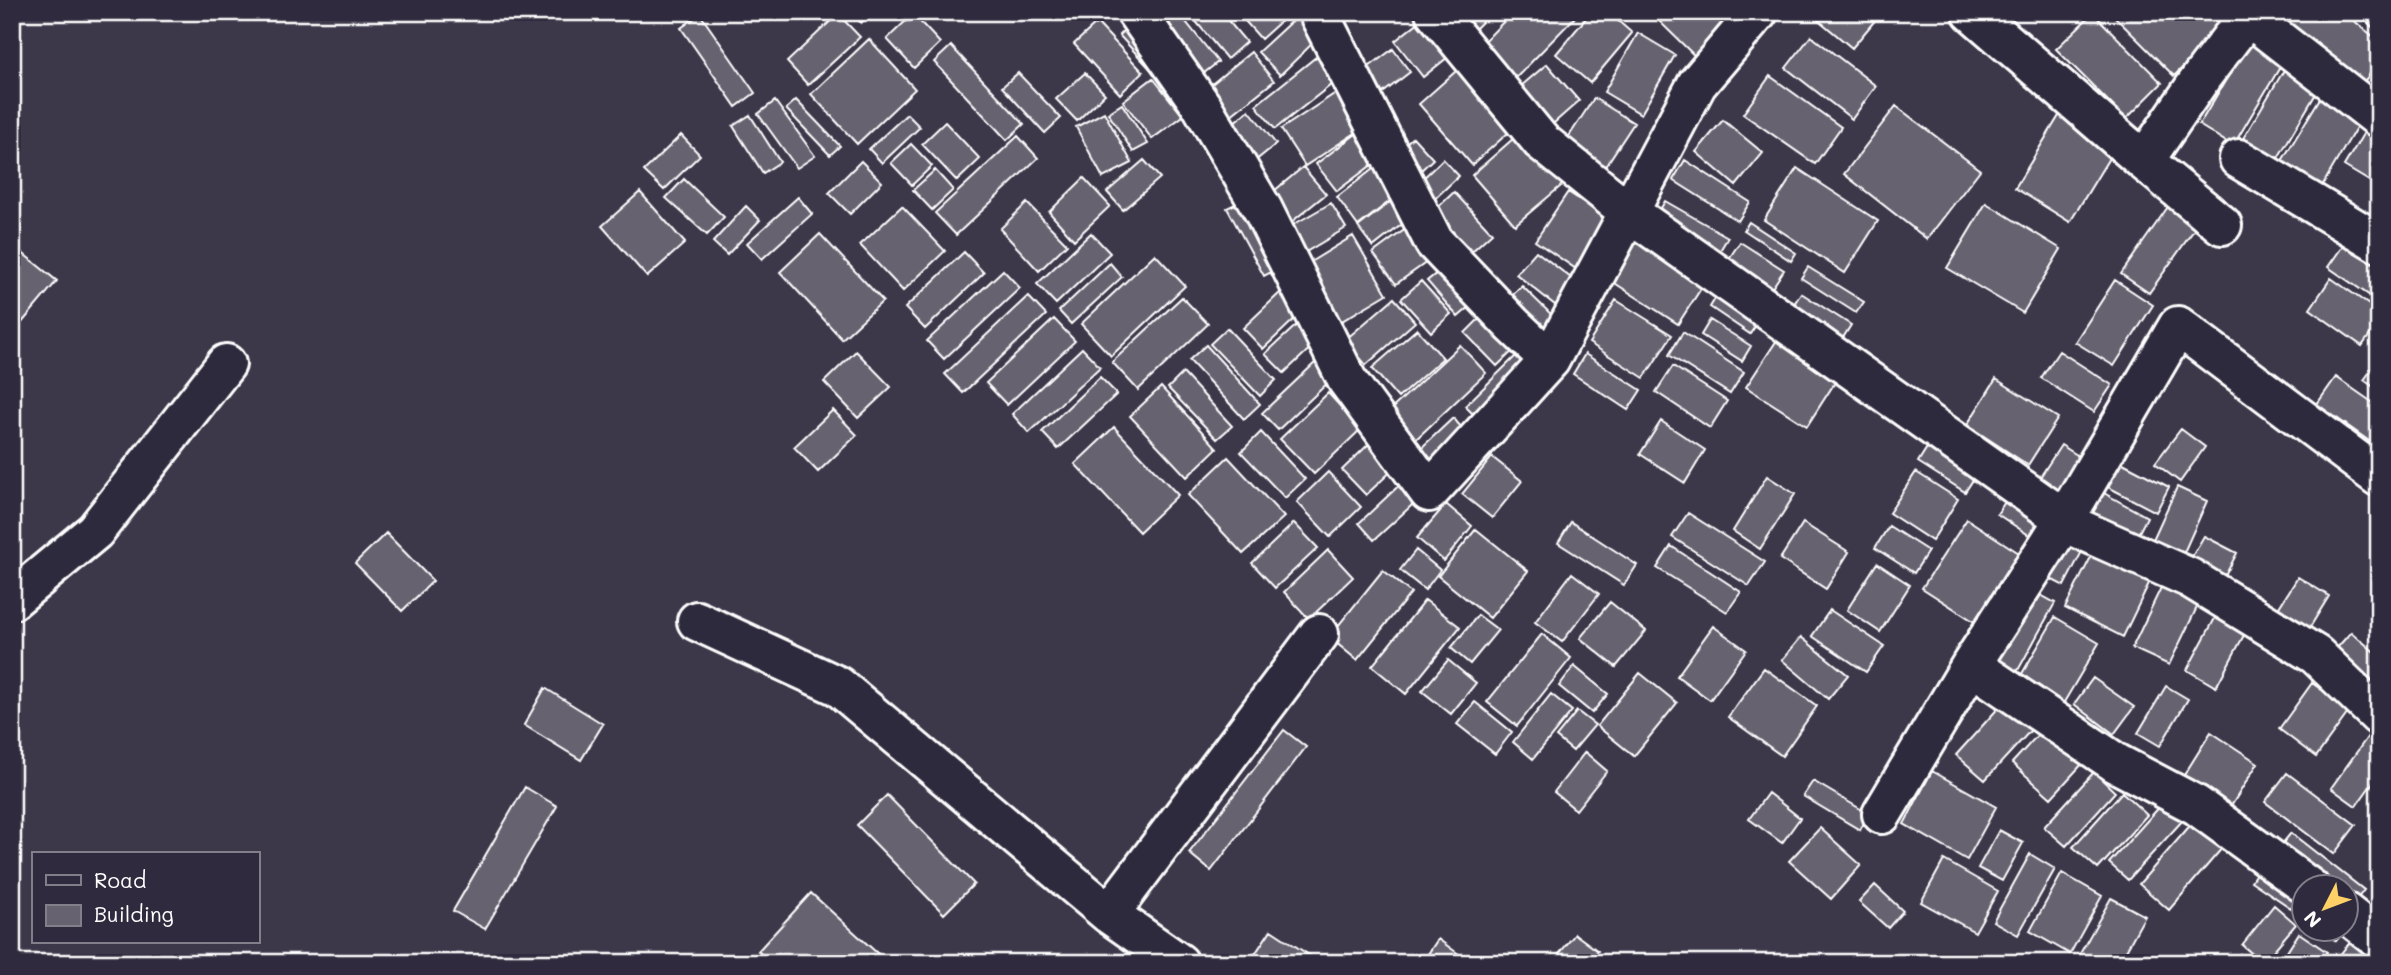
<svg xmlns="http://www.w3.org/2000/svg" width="2391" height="975" font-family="Mali,sans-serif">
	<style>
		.building { fill: #666270; stroke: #fff; stroke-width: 2 }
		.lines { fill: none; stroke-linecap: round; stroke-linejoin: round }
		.minor-casing { stroke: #fff; stroke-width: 44 }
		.minor { stroke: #2f2a3d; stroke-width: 38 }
	</style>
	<rect width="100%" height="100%" fill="#3c3749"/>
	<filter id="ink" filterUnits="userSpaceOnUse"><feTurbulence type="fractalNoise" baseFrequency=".0143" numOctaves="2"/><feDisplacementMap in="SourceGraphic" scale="14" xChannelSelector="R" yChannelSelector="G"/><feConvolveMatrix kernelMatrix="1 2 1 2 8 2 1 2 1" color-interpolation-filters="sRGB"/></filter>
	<g filter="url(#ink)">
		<path class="building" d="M851,12h21l-11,11z
			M1159,12h19l40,50 -24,19z
			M1188,12h33l25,30 -19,17z
			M1237,12h54l-30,27z
			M1450,12h42l-21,21z
			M1513,12h67l-71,73 -35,-33z
			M1591,12h17l24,21 -42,50 -34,-29z
			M1659,12h94l-51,51 -47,-46z
			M1809,12h73l-30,36z
			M2110,12h100l14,14 -50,50z
			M2273,12h70l36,29v22l-17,21z
			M2356,12h23v21z
			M1430,13l28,36 -35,28 -28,-36z
			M2093,13l69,70 -36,36 -70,-70z
			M700,14l55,79 -19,14 -55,-79z
			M838,14l22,23 -52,48 -21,-23z
			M913,14l27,29 -26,25 -27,-29z
			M1296,17l21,22 -37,36 -22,-23z
			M1097,23l46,49 -23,22 -46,-50z
			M1130,24l37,39 -12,11 -36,-39z
			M1638,33l37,22 -34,59 -37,-22z
			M1811,36l65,50 -24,33 -66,-51z
			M869,39l46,50 -58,55 -46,-50z
			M2249,41l34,21 -50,84 -34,-21z
			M951,46l73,78 -17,16 -73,-78z
			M1393,49l17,23 -35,27 -17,-24z
			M1251,52l23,29 -44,35 -23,-28z
			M1321,53l20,24 -66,52 -19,-24z
			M1464,64l53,61 -45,40 -53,-61z
			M1547,64l32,37 -33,29 -32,-38z
			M2287,65l34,20 -49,83 -34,-21z
			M1018,73l43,45 -16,15 -43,-46z
			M1085,73l20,21 -28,27 -21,-22z
			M2379,74v21l-10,-9z
			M1770,76l71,51 -26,37 -72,-50z
			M1153,78l30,38 -31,23 -29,-38z
			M1345,87l24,37 -64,42 -24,-37z
			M2325,90l39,24 -46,79 -41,-24z
			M1594,98l40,25 -33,50 -39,-26z
			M796,100l44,46 -10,9 -44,-46z
			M775,101l40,55 -18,12 -39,-54z
			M2068,101l55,34 -53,87 -55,-34z
			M1122,104l26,40 -15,8 -25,-39z
			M1896,106l84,64 -53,69 -83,-65z
			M1249,110l27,34 -27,22 -27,-34z
			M1104,112l28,51 -29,15 -27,-51z
			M907,114l13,13 -38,36 -13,-14z
			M750,115l30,47 -17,11 -30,-47z
			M2372,119l7,4v64l-35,-21z
			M1723,120l40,33 -27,33 -40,-34z
			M945,122l35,37 -23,22 -35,-37z
			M1364,128l21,27 -48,36 -21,-27z
			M1523,130l44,51 -52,44 -43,-50z
			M681,135l19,20 -36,35 -20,-19z
			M1018,136l20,22 -82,77 -21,-22z
			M1413,137l20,22 -16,15 -20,-23z
			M911,144l21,22 -20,19 -21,-22z
			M1443,159l16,17 -30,28 -16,-16z
			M1144,160l16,18 -37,32 -16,-18z
			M1685,160l65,42 -12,19 -65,-41z
			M861,161l21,21 -32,32 -21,-21z
			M1382,162l22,28 -46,36 -21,-29z
			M1303,167l23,27 -42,34 -22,-27z
			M1797,168l81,53 -33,52 -81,-53z
			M935,170l18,20 -21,20 -19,-20z
			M1084,178l26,28 -36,34 -25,-28z
			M684,179l40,38 -17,18 -41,-37z
			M640,192l45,51 -38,34 -45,-51z
			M1454,192l38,41 -22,20 -37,-41z
			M1568,192l47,31 -33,50 -47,-32z
			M1399,195l15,20 -41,32 -15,-20z
			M798,197l14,17 -50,45 -15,-16z
			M1250,197l36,67 -22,12 -37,-68z
			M1665,201l63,36 -13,22 -62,-37z
			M2172,201l29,19 -52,73 -28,-19z
			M1027,203l40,41 -28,27 -39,-42z
			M1331,203l15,25 -47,28 -15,-26z
			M1986,203l75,46 -38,64 -76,-45z
			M746,206l14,14 -33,35 -14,-13z
			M902,206l43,45 -42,40 -43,-46z
			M1418,220l23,32 -45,32 -23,-31z
			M1749,222l47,31 -5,8 -47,-31z
			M1643,229l68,44 -33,51 -68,-44z
			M1091,233l19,20 -54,51 -19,-20z
			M820,234l63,67 -41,38 -62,-67z
			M2351,234l28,20v48l-51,-35z
			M1353,236l34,58 -47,28 -33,-58z
			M1740,242l44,28 -14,21 -44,-28z
			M15,247l42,34 -37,44 -8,-7v-67z
			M1536,251l44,34 -20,24 -44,-35z
			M964,252l20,21 -59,56 -20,-21z
			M1155,254l30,32 -74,70 -30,-32z
			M1110,263l12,14 -51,47 -12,-13z
			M1448,264l31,35 -21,18 -31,-36z
			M1808,267l56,35 -8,11 -55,-35z
			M1003,270l17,18 -76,71 -17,-18z
			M2331,278l48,34v10l-17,24 -52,-37z
			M2115,280l38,25 -39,61 -39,-24z
			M1421,281l30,33 -20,18 -30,-33z
			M1522,286l35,34 -14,16 -37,-35z
			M1723,286l41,27 -14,21 -40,-27z
			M1282,291l20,21 -39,37 -20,-21z
			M1801,293l50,32 -12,19 -50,-32z
			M1028,296l18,19 -83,78 -18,-19z
			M1182,297l26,27 -70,66 -26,-28z
			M1394,298l21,24 -49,43 -21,-25z
			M1616,300l56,35 -28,43 -55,-35z
			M1490,308l33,33 -26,25 -32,-33z
			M1054,319l21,22 -68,64 -21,-22z
			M1710,320l41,26 -9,15 -41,-26z
			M1301,321l18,19 -35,33 -19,-19z
			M1227,328l49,52 -16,16 -50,-52z
			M1417,329l26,29 -45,40 -26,-30z
			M1683,332l61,40 -14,22 -61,-39z
			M1781,334l60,39 -34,53 -61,-39z
			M1528,344l16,18 -62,61 -17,-17z
			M1206,345l54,59 -16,15 -55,-59z
			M1460,345l26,28 -73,69 -26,-29z
			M1082,348l18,19 -71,66 -17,-19z
			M856,351l35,36 -33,31 -34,-36z
			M2059,351l53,34 -18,27 -53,-34z
			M1585,354l56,36 -13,20 -55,-36z
			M2379,359v32l-15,-11z
			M1317,361l16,17 -55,52 -16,-17z
			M1673,366l54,35 -17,27 -54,-36z
			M1183,373l49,53 -15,13 -49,-51z
			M1100,377l17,17 -59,55 -16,-17z
			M2336,377l43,30v26l-7,10 -55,-39z
			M1996,379l62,39 -30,47 -61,-40z
			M1161,387l56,61 -30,29 -57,-61z
			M1328,393l33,36 -47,45 -34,-35z
			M833,410l24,25 -39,37 -24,-25z
			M1453,418l19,21 -34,32 -19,-21z
			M1661,421l44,29 -20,33 -45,-29z
			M1114,427l64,68 -39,37 -64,-68z
			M2181,429l24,18 -25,35 -25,-19z
			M1261,432l44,47 -20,19 -44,-46z
			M1935,435l47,31 -17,26 -47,-30z
			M1375,438l24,26 -33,31 -24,-25z
			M2061,445l32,20 -30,46 -32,-20z
			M1228,457l56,60 -41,37 -55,-59z
			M1492,457l30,24 -30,37 -30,-24z
			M2121,462l48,25 -13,25 -48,-25z
			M1328,472l33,35 -31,30 -33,-35z
			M1916,472l42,27 -26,42 -43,-28z
			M1767,476l28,18 -35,55 -27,-18z
			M1407,478l16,17 -49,45 -15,-17z
			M2177,487l30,14 -26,58 -31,-13z
			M2102,492l45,25 -13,25 -46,-25z
			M2011,493l44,28 -14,22 -44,-29z
			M1446,504l26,22 -28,35 -27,-23z
			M1688,513l77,49 -16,24 -77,-49z
			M1967,519l55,36 -44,69 -56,-36z
			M1571,522l66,43 -13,20 -66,-42z
			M1294,523l24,25 -43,40 -23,-25z
			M1803,523l46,29 -23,37 -46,-30z
			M1889,526l39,25 -14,22 -39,-25z
			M1476,529l52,42 -38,47 -52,-42z
			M2065,530l22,12 -23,44 -23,-12z
			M386,533l47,48 -31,30 -47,-48z
			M2204,536l33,17 -13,25 -34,-18z
			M1671,546l70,46 -14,20 -70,-44z
			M2096,547l57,28 -30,62 -58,-29z
			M1328,550l25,27 -44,42 -25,-27z
			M1416,550l24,20 -15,20 -25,-20z
			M1877,563l33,22 -30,47 -33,-22z
			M1383,570l28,23 -54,67 -28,-23z
			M1572,573l27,21 -37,48 -27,-20z
			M2167,575l37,18 -35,72 -37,-17z
			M2298,577l31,19 -22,36 -31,-20z
			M2028,588l27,15 -39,71 -28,-15z
			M1425,600l35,27 -54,67 -34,-28z
			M1610,602l36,29 -30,36 -36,-29z
			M2220,609l30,15 -34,63 -29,-17z
			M1830,610l54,36 -18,26 -54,-36z
			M1478,615l20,15 -28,34 -19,-16z
			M2055,617l44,26 -39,66 -44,-25z
			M1713,626l33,24 -36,50 -33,-24z
			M2351,632l28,24v44l-50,-43z
			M1542,634l29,24 -54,68 -30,-24z
			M1801,637l47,38 -20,24 -46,-39z
			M1448,660l28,23 -25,31 -29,-23z
			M1574,666l34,28 -16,19 -33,-27z
			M1764,668l53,38 -35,50 -54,-39z
			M1640,673l37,30 -43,53 -37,-30z
			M2093,678l41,29 -20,27 -40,-30z
			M2312,683l38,27 -34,47 -37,-28z
			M2166,686l22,13 -28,47 -22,-13z
			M545,688l58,36 -22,36 -57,-35z
			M1551,694l21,17 -39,48 -20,-17z
			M1475,702l37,30 -17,22 -38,-30z
			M2002,704l29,26 -46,50 -29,-25z
			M1577,711l18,14 -22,26 -17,-14z
			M2044,728l39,35 -32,35 -39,-35z
			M1284,730l22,17 -95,124 -22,-18z
			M2211,732l47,31 -30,48 -47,-31z
			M2371,732l8,5v37l-23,32 -25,-18z
			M1585,752l22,19 -31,39 -22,-18z
			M1932,771l64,36 -29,53 -63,-36z
			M2094,772l21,20 -49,54 -22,-19z
			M2287,773l69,52 -22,29 -69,-52z
			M1813,781l56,33 -9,16 -57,-34z
			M525,787l32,19 -72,123 -32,-18z
			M2122,792l25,23 -49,54 -25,-22z
			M1768,793l32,25 -18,25 -33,-24z
			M887,795l87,89 -30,30 -87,-89z
			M2163,803l20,17 -55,60 -19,-17z
			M2194,821l29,26 -54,63 -30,-26z
			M1820,828l41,37 -30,34 -42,-38z
			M1999,830l24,13 -21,38 -24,-13z
			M2291,833l73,57 -14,18 -4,-4v-16h-21l-48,-38z
			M2030,854l25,15 -37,66 -25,-14z
			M1944,860l54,31 -23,41 -54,-30z
			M2262,864l40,26 -11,18 -40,-27z
			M2062,873l40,23 -32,58 -40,-23z
			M1875,885l28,26 -15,17 -29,-26z
			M811,893l77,70h-117l-13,-12z
			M2111,898l34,18 -26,47h-35l-7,-4z
			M2379,898v22l-11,-7z
			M2274,905l22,19 -33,39 -21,-18z
			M1271,930l50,33h-72z
			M2323,930h22l-9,11z
			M2299,933l28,19 -7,11h-40z
			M1575,934l23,17 -9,12h-37z
			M2356,934l23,18v11h-39l-4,-3z
			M1438,939l33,24h-49z
			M2240,954l10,9h-18z"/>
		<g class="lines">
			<defs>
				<path id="minor" d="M1136,12l67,96 60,102 84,170 82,112 121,-132 147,-276 61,-72
					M1318,12l116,230 79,83 37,35
					M1435,12l106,129 88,71 448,316 113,50 126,77 63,61
					M1972,12l172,149
					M2248,16l131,102
					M2239,159l140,84
					M2222,225l-78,-64 59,-86 48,-63
					M12,600l83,-69 131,-167
					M697,621l141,65 271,228 70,49
					M1971,665l145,98 80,42 114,83
					M1882,814l89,-149 94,-146 113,-193 201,151
					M2346,913l33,26
					M1109,914l210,-280"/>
			</defs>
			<use href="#minor" class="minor-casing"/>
			<use href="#minor" class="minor"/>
		</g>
	</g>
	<rect width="2391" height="975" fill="none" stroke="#2f2a3d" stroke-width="42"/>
	<rect x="21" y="21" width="2349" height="933" fill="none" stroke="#fff" stroke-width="2.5" filter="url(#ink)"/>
	<rect x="32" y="852" width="228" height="91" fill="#2f2a3d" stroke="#827f8b" stroke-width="2"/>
	<rect x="46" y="875" width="35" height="10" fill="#2f2a3d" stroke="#827f8b" stroke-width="2"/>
	<text x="94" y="888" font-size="21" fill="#ffffff">Road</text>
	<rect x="46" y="905" width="35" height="21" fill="#666270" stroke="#827f8b" stroke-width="2"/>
	<text x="94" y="922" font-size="21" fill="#ffffff">Building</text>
	<g transform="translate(2325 908) rotate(228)"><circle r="33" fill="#2f2a3d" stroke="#827f8b" stroke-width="2"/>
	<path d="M0-5L12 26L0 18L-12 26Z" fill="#ffd166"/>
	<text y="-10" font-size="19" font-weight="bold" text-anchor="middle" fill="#ffffff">N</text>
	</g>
</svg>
